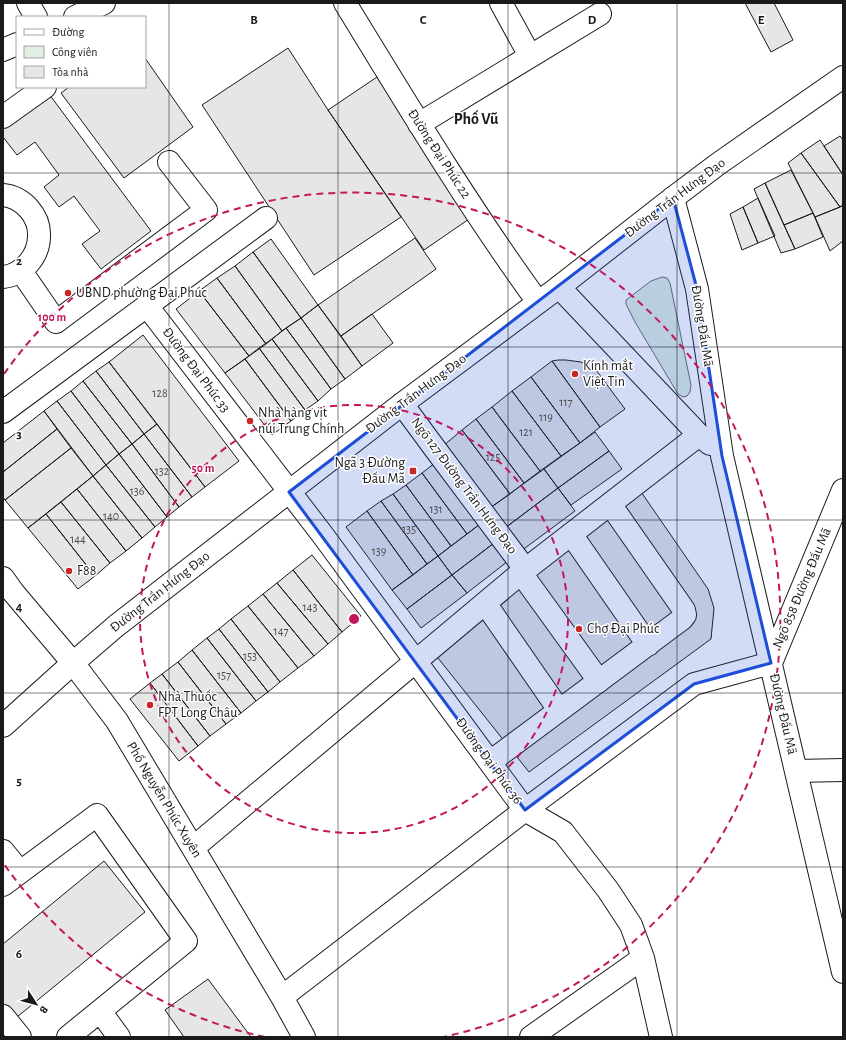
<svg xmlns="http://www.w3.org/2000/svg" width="846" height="1040" font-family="'Alegreya Sans',sans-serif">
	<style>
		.green { fill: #e0efe3; stroke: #6a6a6a }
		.building { fill: #e6e6e6; stroke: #1a1a1a }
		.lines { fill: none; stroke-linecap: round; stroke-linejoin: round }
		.minor-casing { stroke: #1a1a1a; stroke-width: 24 }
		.major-casing { stroke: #1a1a1a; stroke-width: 24 }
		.minor { stroke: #fff; stroke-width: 22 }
		.major { stroke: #fff; stroke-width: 22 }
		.marked { fill: #1d4ed8; fill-opacity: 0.2; stroke: #1d4ed8; stroke-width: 3; stroke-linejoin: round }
		.grid { fill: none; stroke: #1a1a1a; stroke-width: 1; stroke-opacity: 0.55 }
		.ring { fill: none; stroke: #c2185b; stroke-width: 2; stroke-dasharray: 7 5 }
		.poi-dot { fill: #c62828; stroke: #fff; stroke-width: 1.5 }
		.labels { text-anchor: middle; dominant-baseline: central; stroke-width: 3; stroke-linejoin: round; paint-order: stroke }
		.number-label { font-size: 12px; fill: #4d4d4d }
		.street-label { font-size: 14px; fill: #1a1a1a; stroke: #fff }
		.poi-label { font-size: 14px; fill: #1a1a1a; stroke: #fff; text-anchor: start }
		.quarter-label { font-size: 16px; font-weight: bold; fill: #1a1a1a; stroke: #fff }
		.grid-label { font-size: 13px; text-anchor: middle; font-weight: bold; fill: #1a1a1a; stroke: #fff; stroke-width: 3; stroke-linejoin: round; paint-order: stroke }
		.centre { fill: #c2185b; stroke: #fff; stroke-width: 2 }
		.ring-label { font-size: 12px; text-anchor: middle; font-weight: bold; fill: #c2185b; stroke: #fff; stroke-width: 3; stroke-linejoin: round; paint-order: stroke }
	</style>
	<rect width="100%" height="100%" fill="#fff"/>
	<path class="green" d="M662,277l5,1 3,5 21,102 -1,7 -3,4 -4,1 -5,-3 -43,-72 -9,-18v-4l25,-19z"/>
	<path class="building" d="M745,3h29l19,37 -22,12z
		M288,48l40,62 73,107 -87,58 -112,-170z
		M145,58l48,69 -69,51 -63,-85 8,-6h76z
		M377,77l95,140 -48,33 -96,-140z
		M49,94l102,137 -50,38 -19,-25 18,-13 -26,-35 -15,11 -15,-20 15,-12 -24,-33 -18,13 -14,-18v-9z
		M840,136l3,4v35l-19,-29z
		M820,140l23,35v30l-3,2 -39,-54z
		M801,153l39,54 -25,10 -27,-54z
		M791,170l22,43 -29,12 -19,-42z
		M765,183l19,42 11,24 -14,4 -27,-64z
		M758,198l17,38 -17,7 -15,-36z
		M843,205v36l-13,10 -15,-34 25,-10z
		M743,207l15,36 -16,7 -12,-36z
		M813,213l10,24 -28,12 -11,-24z
		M415,238l21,31 -95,67 -23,-31z
		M271,239l47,66 -17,13 -48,-66z
		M253,252l48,66 -19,13 -47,-65z
		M235,266l47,65 -16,13 -49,-66z
		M217,278l49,66 -17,12 -50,-65z
		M199,291l50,65 -24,17 -49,-64z
		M318,305l44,61 -17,13 -44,-61z
		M372,314l21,29 -31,23 -21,-30z
		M301,318l44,61 -14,10 -45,-61z
		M286,328l45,61 -13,12 -46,-62z
		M143,335l96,126 -34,26 -96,-125z
		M272,339l46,62 -13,9 -46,-62z
		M259,348l46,62 -14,11 -46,-62z
		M245,359l46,62 -19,14 -47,-62z
		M558,360h8l15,2 15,8 29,39 -25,18 -48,-66z
		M552,361l48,66 -20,16 -49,-66z
		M109,362l48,62 -13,10 -48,-63z
		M96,371l48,63 -12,10 -49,-63z
		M531,377l49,66 -19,13 -49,-65z
		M83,381l49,63 -13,10 -48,-63z
		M71,391l48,63 -13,11 -49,-64z
		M512,391l49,65 -21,15 -48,-64z
		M57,401l49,64 -13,11 -49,-65z
		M492,407l48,64 -16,12 -48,-64z
		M44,411l13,18 -54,43v-29z
		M476,419l48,64 -14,11 -48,-64z
		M157,424l48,63 -13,10 -48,-63z
		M57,429l14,19 -66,52 -2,-3v-25z
		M462,430l48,64 -20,14 -47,-62z
		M595,432l14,19 -51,37 -14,-19z
		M144,434l48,63 -13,10 -47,-63z
		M132,444l47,63 -12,10 -48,-63z
		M71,448l22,28 -65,52 -23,-28z
		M609,451l13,18 -51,36 -13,-17z
		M119,454l48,63 -12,10 -49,-62z
		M439,460l45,61 -17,13 -45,-61z
		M106,465l49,62 -13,11 -49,-62z
		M544,469l14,19 -53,40 -15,-20z
		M422,473l45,61 -16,12 -45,-61z
		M93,476l49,62 -16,13 -49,-62z
		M406,485l45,61 -13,10 -45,-62z
		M637,486l71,103 6,19 -3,31 -182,133 -99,-124z
		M558,488l17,23 -54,40 -16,-23z
		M77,489l49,62 -16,12 -49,-61z
		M393,494l45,62 -11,8 -46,-63z
		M381,501l46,63 -14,11 -46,-64z
		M61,502l49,61 -15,13 -49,-62z
		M367,511l46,64 -21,15 -46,-63z
		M46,514l49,62 -17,13 -50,-61z
		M484,521l14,19 -46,35 -14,-19z
		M498,540l14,18 -45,35 -15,-18z
		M312,555l49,61 -19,16 -49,-62z
		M438,556l14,19 -45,34 -15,-19z
		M293,570l49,62 -14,12 -51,-61z
		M452,575l15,18 -46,35 -14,-19z
		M277,583l51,61 -14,12 -51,-62z
		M263,594l51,62 -16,12 -50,-62z
		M248,606l50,62 -18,14 -49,-63z
		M231,619l49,63 -12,10 -49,-63z
		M219,629l49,63 -12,9 -49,-63z
		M207,638l49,63 -15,12 -49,-63z
		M192,650l49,63 -15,11 -48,-62z
		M178,662l48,62 -16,12 -48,-62z
		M162,674l48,62 -12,10 -48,-63z
		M150,683l48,63 -19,15 -49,-62z
		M104,861l41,51 -134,110 -8,-10v-68z
		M208,979l43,58h-67l-19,-27z"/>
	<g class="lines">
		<defs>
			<path id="minor" d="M28,3l8,14
				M345,3c62,101 123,203 193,299
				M501,3l29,53
				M75,17l29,-14
				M3,50l14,-6
				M3,117l42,-30
				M419,124l181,-110
				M3,195c20,2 37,21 36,41 0,20 -16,39 -36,41
				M673,198l24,91 25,167 121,516
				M21,271l35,51 150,-112 -37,-48
				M559,287l140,148 11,9
				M147,306l175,228 203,276 38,22 45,58 23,35 12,33 18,79
				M402,404l31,42 92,123
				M3,412l263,-194
				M571,534l77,111
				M521,573l78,108
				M3,578l10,14 60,71 44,58 165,276 22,40
				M485,603l74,107
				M490,762l192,-143 3,-4 -1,-5 -74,-106
				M796,771l47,-1
				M193,848l328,-275 178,-138
				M3,851l17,21
				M3,885l94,-70 89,126 -118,96
				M282,997l243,-187 169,-126 77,-21 72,-173
				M100,1011l19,26
				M3,1016l17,21
				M531,1037l112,-79"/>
			<path id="major" d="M3,726l70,-63 43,-37 286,-222 157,-117 114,-89 45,-34 125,-87"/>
		</defs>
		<use href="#minor" class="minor-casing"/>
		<use href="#major" class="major-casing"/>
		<use href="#minor" class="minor"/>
		<use href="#major" class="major"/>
	</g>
	<path class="marked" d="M673,198l24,91 25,167 49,207 -77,21 -169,126 -236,-318z"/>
	<path class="grid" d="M169,3v1034M338,3v1034M508,3v1034M677,3v1034M3,173h840M3,347h840M3,520h840M3,693h840M3,867h840"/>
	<g class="ring">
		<circle cx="354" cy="619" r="214"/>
		<path d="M265 1037A427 427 0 0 1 4 864M4 374A427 427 0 1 1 443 1037"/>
	</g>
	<g class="poi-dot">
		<circle cx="68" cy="293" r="4"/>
		<circle cx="575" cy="374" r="4"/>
		<circle cx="250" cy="421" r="4"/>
		<rect x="409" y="467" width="8" height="8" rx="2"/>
		<circle cx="69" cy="571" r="4"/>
		<circle cx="579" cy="629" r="4"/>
		<circle cx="150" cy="705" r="4"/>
	</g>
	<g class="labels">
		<g class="number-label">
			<text x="160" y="393">128</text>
			<text x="566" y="402">117</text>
			<text x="546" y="417">119</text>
			<text x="526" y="432">121</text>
			<text x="493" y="457">125</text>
			<text x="162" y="471">132</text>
			<text x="137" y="491">136</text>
			<text x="436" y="509">131</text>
			<text x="111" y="516">140</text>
			<text x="409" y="529">135</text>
			<text x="78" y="539">144</text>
			<text x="379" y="551">139</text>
			<text x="310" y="607">143</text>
			<text x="281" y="631">147</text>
			<text x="250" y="656">153</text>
			<text x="224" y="675">157</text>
		</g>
		<g class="street-label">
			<text transform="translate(439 154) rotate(57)">Đường Đại Phúc 22</text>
			<text transform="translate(675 198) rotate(-37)">Đường Trần Hưng Đạo</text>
			<text transform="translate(702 326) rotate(81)">Đường Đấu Mã</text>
			<text transform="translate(196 370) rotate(53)">Đường Đại Phúc 33</text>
			<text transform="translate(416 394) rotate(-37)">Đường Trần Hưng Đạo</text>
			<text transform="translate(464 486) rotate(53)">Ngõ 127 Đường Trần Hưng Đạo</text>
			<text transform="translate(802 588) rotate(-67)">Ngõ 858 Đường Đấu Mã</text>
			<text transform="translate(160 592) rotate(-38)">Đường Trần Hưng Đạo</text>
			<text transform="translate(783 714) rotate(77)">Đường Đấu Mã</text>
			<text transform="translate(489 761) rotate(54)">Đường Đại Phúc 36</text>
			<text transform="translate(164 800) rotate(59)">Phố Nguyễn Phúc Xuyên</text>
		</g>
		<g class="poi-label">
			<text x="76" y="293">UBND phường Đại Phúc</text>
			<text x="583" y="366">Kính mắt<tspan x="583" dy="16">Việt Tin</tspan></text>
			<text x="258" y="413">Nhà hàng vịt<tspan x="258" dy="16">núi Trung Chính</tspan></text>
			<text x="405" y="463" text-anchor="end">Ngã 3 Đường<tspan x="405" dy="16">Đấu Mã</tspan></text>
			<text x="77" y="571">F88</text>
			<text x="587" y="629">Chợ Đại Phúc</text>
			<text x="158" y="697">Nhà Thuốc<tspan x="158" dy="16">FPT Long Châu</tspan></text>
		</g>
		<g class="quarter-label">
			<text x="476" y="119">Phố Vũ</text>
		</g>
	</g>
	<g class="grid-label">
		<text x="254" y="24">B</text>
		<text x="423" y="24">C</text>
		<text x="592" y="24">D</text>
		<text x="761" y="24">E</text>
		<text x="19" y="265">2</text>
		<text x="19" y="438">3</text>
		<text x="19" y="611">4</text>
		<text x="19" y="785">5</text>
		<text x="19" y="958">6</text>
	</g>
	<circle cx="354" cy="619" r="6" class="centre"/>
	<g class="ring-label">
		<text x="52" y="321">100 m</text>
		<text x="203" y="472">50 m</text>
	</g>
	<rect width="846" height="1040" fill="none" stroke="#1a1a1a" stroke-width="8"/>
	<rect x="16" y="16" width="130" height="72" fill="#ffffff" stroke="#a3a3a3"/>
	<rect x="24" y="29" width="20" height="6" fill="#ffffff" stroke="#a3a3a3"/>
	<text x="52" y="36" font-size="12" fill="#1a1a1a">Đường</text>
	<rect x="24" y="46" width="20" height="12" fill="#e0efe3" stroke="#a3a3a3"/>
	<text x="52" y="56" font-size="12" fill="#1a1a1a">Công viên</text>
	<rect x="24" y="66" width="20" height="12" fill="#e6e6e6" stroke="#a3a3a3"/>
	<text x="52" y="76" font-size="12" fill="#1a1a1a">Tòa nhà</text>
	<g transform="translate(36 1004) rotate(126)" stroke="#ffffff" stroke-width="3" paint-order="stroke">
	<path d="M0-3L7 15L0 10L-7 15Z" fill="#1a1a1a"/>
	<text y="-6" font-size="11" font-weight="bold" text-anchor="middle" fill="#1a1a1a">B</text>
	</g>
</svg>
